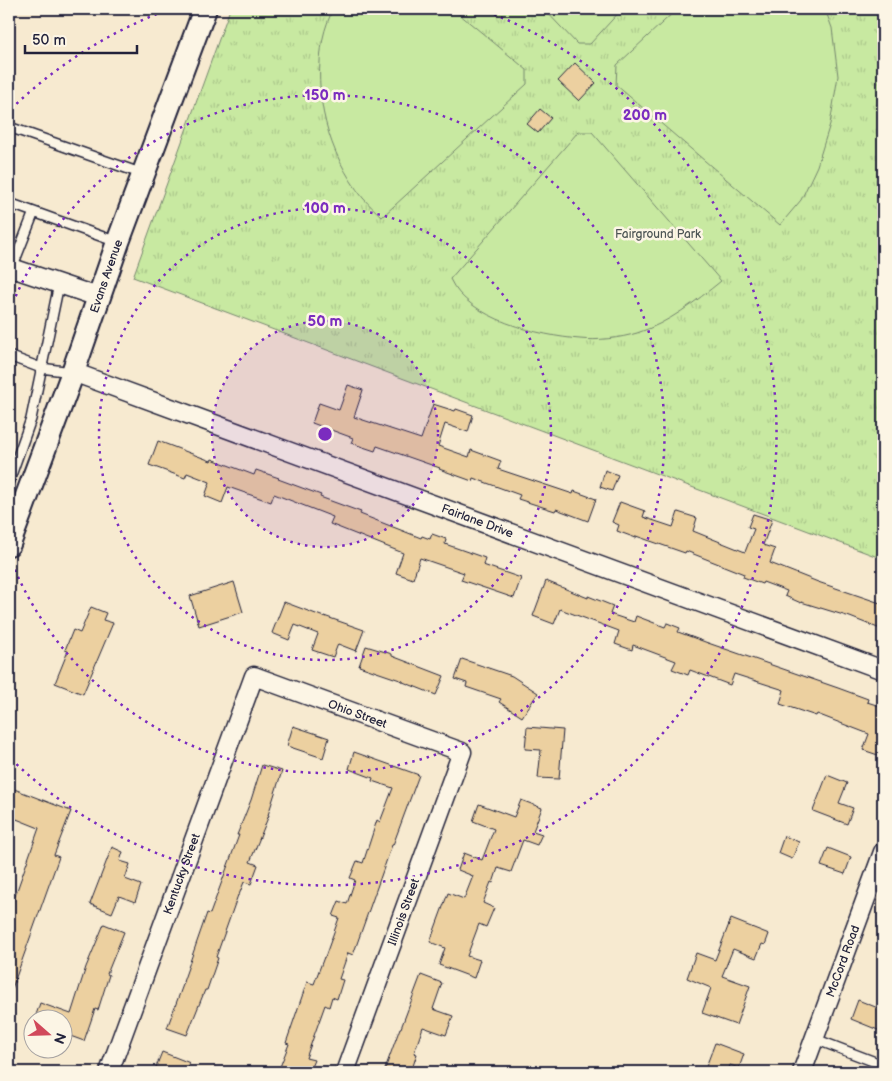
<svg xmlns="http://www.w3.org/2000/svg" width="892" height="1081" font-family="'Balsamiq Sans',sans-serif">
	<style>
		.grass { fill: url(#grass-tufts); stroke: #75866e }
		.pitch { fill: #c8e9a1; stroke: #75866e }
		.building { fill: #ecd0a0; stroke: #22223b }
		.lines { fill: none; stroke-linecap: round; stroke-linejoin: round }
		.service-casing { stroke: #22223b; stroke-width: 12 }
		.minor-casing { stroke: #22223b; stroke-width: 21 }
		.tertiary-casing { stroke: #22223b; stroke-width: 26 }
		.service { stroke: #fcf5e5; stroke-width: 9 }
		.minor { stroke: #fcf5e5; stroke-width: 18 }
		.tertiary { stroke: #fcf5e5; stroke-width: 22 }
		.ring { fill: none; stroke: #7b2cbf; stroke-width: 2.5; stroke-dasharray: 2.5 5 }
		.labels { text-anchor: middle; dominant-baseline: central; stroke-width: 5; stroke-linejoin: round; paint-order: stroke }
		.park-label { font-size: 12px; fill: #4c5454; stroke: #fcf5e5 }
		.street-label { font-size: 12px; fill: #22223b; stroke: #fcf5e5 }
		.centre { fill: #7b2cbf; stroke: #fcf5e5; stroke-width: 2.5 }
		.ring-label { font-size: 15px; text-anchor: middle; font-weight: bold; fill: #7b2cbf; stroke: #fcf5e5; stroke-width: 5; stroke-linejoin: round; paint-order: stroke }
	</style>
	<defs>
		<pattern id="grass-tufts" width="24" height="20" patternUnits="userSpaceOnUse" patternTransform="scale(1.25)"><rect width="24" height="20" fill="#c8e9a1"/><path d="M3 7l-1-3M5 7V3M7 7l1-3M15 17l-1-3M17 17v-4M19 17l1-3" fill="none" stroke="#acc88c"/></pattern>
	</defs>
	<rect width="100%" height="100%" fill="#f7ead0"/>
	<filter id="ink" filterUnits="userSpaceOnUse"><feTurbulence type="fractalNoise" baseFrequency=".02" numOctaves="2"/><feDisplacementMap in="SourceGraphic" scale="10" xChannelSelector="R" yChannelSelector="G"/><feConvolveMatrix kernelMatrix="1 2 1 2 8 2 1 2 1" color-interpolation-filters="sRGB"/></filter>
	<g filter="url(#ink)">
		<path class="grass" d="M230,9h653v550l-750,-282z"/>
		<path class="pitch" d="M333,9h120l74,61v14l-145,133c-6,-6 -13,-12 -19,-19 -35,-44 -51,-104 -40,-160 2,-10 6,-20 10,-29z
			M544,9h78l-32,35h-13z
			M677,9h148l7,19 6,48 -8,48 -13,42 -16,34 -21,25 -164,-140 1,-20z
			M578,132h14l129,149c-26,21 -52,42 -84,52 -16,5 -40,8 -57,6 -40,-3 -112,-20 -130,-60z"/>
		<path class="building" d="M575,63l21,20 -17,18 -21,-20z
			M540,109l11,9 -13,15 -11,-9z
			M348,385l15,5 -9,27 67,22 12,-35 22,7 1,-2 17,6 -5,17 -23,-8 -7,22 31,11 2,-7 30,11 -3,8 75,25 1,-3 22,8 -8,22 -32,-12 -1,2 -37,-12 2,-4 -47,-17 -1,3 -33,-12 1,-1 -63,-22 -2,5 -24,-8 2,-5 -41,-15 7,-20 20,7z
			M158,441l53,20 1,-2 42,16 2,-5 23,8 -1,1 43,16 -1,2 41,15 -1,2 61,24 1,-2 8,3 2,-5 14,5 -1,5 40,14 -2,7 38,13 -7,20 -53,-18 3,-7 -44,-15 -7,21 -17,-6 7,-20 -73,-29 3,-7 -59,-23 -3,8 -43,-15 -6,16 -17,-7 5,-14 -23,-9 -2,5 -36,-13z
			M605,470l13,5 -6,16 -12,-4z
			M620,502l25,9 -2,6 30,10 5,-15 19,6 -4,13 52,21 9,-23 -6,-2 5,-13 19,6 -9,25 12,4 -5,14 48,19 65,22v26l-33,-13 -49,-15v1l-16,-7 2,-5 -24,-9 -1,2 -19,-7 1,-3 -58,-23 -1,2 -49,-17v2l-19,-7 2,-6 -7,-3z
			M546,581l42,17v-2l25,10 -3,8 24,8 2,-6 29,11 2,-4 13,5 -2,4 30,11 130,45 30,11 -1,3 16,5v42l-2,7 -18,-6 6,-16 -52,-20 -1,2 -36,-12 4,-14 -50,-16 -4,11 -40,-15 -2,5 -16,-6 4,-8 -43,-16 -1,5 -17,-6 4,-13 -59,-22 -6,15 -21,-8z
			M234,582l9,30 -44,14 -9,-30z
			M284,602l40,15v-1l40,14 -8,21 -18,-7 -5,13 -21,-7 6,-16 -23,-9 -6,15 -17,-7z
			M91,607l15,6 -3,7 10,3 -30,71 -28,-11 13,-32 -3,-1 8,-20 7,3z
			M366,646l26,8v2l52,20 -8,19 -33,-13v-1l-44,-15z
			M462,659l50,17 26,17 -16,24 -23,-15 2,-3 -35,-12 1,-4 -12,-4z
			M293,726l36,12 -6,20 -36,-12z
			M527,727l36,3 -4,49 -21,-1 3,-28 -16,-1z
			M354,752l65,23 -26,70h-1l-39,110 -5,-2 -9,26 4,1 -6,19 -5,-2 -3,10 -4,-2 -19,53 8,2 -5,12h-31l11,-28 -3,-1 21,-61 7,2 10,-27h1l14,-39 -6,-2 6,-15 8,3 8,-24 -5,-2 7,-17 6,2 14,-43 3,2 13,-34 -21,-7 1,-3 -24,-9z
			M262,765l20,6 -14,44h1l-19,47 8,3 -7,19 -7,-2 -5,13h-1l-22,62 2,1 -11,32h-2l-18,45 -20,-7 17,-46h-1l24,-69 3,1 29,-79h-2l14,-35z
			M827,775l20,8 -8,20 14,5 -6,16 -34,-13z
			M9,787l62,24 -17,44 5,2 -49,137 -1,-1v-80l30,-85 -30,-12z
			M521,800l21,8 -9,23 9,3 -5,11 -14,-5 -12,32 -13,-4 -5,15 -2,-1 -8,21 11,5 -8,19 -7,-3 -12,32 13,4 -6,18 -35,-13 6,-17 -15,-6 18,-49 16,6 9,-23 -15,-6 6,-17 18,7 12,-31 -21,-8 6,-17 35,13z
			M784,836l15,6 -7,17 -14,-6z
			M112,847l11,5 -3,9 10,3 -5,15 16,6 -6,17 -16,-6 -7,17 -22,-9z
			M828,848l23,9 -6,17 -24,-8z
			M731,919l38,15 -4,11 -3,-1 -6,14 -23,-9 -11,27 28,10 -14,39 -34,-12 9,-25 -24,-10 9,-25 19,7z
			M104,924l20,8 -17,42 2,1 -11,35 -3,-1 -11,32 -22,-8v-15h-27l5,-15 31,11 15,-47z
			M421,975l21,8 -9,26 20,7 -7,19 -23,-8 -9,26 3,1 -6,18h-16l-10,-3 15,-41h1z
			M858,1000l25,10v22l-32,-13z
			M715,1043l29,11 -5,14 -9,-3 -2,6 -6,-2 -1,3h-17z
			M162,1052l28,11 -4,9h-32z"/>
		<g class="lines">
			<defs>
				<path id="service" d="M9,127l134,47
					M9,203l108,39
					M12,268l22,-56
					M9,356l32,12 31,4
					M9,481l22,-62 28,-135
					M815,1039l68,26"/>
				<g id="minor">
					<path d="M9,267l89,30"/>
					<path id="s1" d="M73,372l810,298"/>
					<path id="s2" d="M109,1072l145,-396 208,76 -117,320"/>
					<path id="s3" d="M802,1072l81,-220"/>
				</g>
				<g id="tertiary">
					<path id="s4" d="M9,544l64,-172 45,-130 87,-233"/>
				</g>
			</defs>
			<use href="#service" class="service-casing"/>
			<use href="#minor" class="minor-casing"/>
			<use href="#tertiary" class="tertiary-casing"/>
			<use href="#service" class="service"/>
			<use href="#minor" class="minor"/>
			<use href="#tertiary" class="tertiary"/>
		</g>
	</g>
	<circle cx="325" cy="434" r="113" fill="#7b2cbf" fill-opacity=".12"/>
	<g class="ring">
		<circle cx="325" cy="434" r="113"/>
		<circle cx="325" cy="434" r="226"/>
		<path d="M10 310A339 339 0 1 1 10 558"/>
		<path d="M11 109A452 452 0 0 1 170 9M480 9A452 452 0 1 1 11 759"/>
	</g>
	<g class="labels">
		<g class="park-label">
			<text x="658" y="234">Fairground Park</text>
		</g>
		<g class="street-label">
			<text stroke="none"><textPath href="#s4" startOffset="285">Evans Avenue</textPath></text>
			<text stroke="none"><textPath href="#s1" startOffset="431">Fairlane Drive</textPath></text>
			<text stroke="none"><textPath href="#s2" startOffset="532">Ohio Street</textPath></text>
			<text stroke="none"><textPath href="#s2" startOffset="211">Kentucky Street</textPath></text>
			<text transform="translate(404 912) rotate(-70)">Illinois Street</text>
			<text stroke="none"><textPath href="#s3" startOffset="118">McCord Road</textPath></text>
		</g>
	</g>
	<circle cx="325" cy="434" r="8" class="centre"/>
	<g class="ring-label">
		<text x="325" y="100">150 m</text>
		<text x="645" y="120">200 m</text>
		<text x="325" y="213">100 m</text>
		<text x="325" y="326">50 m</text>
	</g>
	<rect width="892" height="1081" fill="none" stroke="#fcf5e5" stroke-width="30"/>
	<rect x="15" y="15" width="862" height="1051" fill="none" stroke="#22223b" stroke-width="2" filter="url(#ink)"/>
	<g transform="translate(48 1034) rotate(110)"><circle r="24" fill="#fcf5e5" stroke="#a5a1a1"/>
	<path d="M0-4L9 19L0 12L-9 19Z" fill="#d1495b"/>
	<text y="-8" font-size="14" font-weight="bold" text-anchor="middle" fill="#22223b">N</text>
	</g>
	<path d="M25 45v8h112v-8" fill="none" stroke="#22223b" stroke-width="2.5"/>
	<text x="32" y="45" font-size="15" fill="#22223b" stroke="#fcf5e5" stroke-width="4" paint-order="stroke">50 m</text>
</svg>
